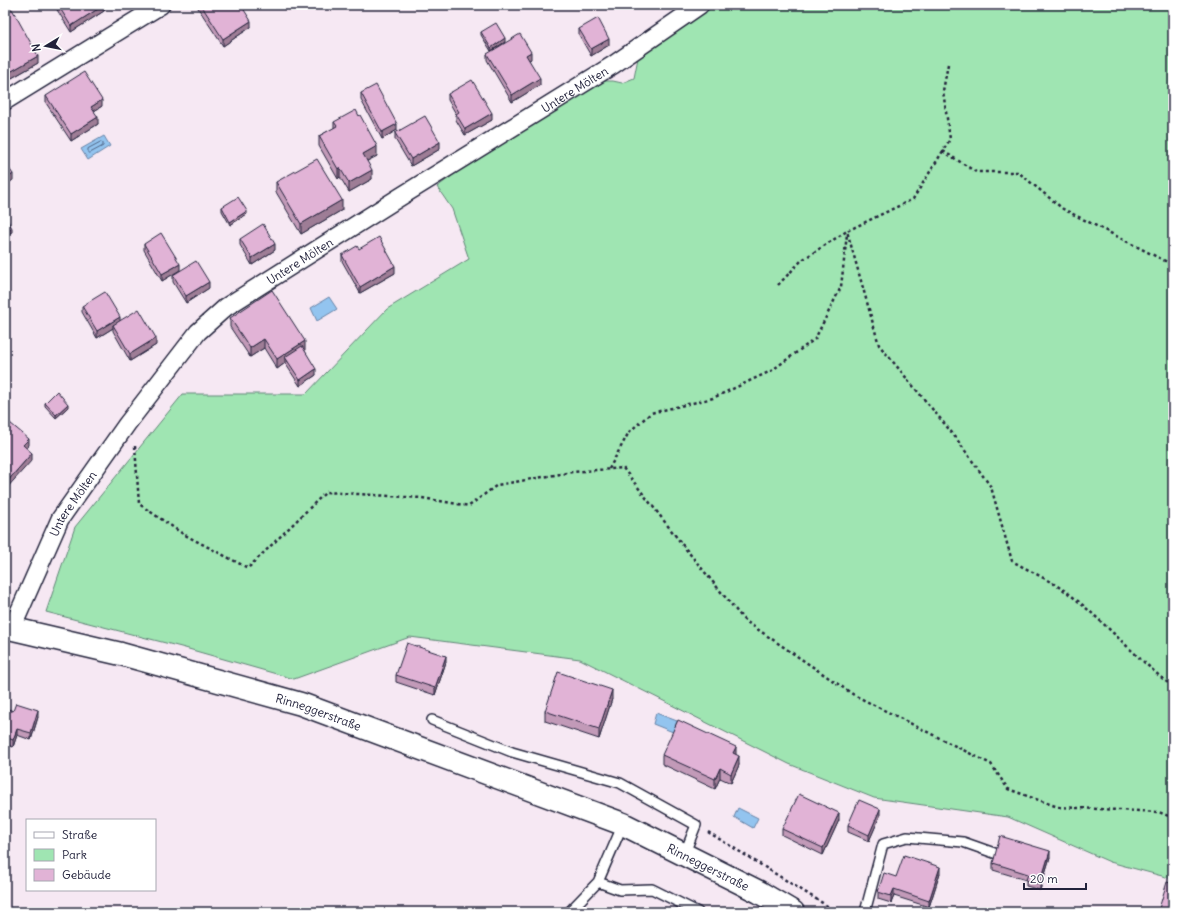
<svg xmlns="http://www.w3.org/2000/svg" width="1178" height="917" font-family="Delius,sans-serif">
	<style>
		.green { fill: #9fe5b2; stroke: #608476 }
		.water { fill: #93c4ef; stroke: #6683a7 }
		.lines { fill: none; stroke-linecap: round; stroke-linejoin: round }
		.shore { stroke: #4f6383; stroke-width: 1 }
		.service-casing { stroke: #22223b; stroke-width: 12 }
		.minor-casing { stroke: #22223b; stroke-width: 20 }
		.secondary-casing { stroke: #22223b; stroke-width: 25 }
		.path { stroke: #22223b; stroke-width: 2.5; stroke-dasharray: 3 3; stroke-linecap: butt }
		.service { stroke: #fff; stroke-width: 9 }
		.minor { stroke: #fff; stroke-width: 17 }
		.secondary { stroke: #fff; stroke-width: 22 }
		.wall { fill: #c29ab8; stroke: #22223b }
		.shaded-wall { fill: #9e7d96; stroke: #22223b }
		.building { fill: #e1b3d6; stroke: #22223b }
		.labels { text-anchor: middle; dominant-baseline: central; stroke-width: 3; stroke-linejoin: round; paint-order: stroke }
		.street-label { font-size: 12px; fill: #22223b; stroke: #fff }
	</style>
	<rect width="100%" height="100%" fill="#f6e8f3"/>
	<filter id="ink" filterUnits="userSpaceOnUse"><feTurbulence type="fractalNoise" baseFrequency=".025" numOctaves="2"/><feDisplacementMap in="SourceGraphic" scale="8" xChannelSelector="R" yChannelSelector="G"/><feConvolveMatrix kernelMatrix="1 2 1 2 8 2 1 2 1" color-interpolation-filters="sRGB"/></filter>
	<g filter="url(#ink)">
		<path class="green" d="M708,5h465v874l-63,-17 -102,-45 -134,-19 -85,-34 -209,-105 -170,-22 -116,42 -109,-31 -139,-36 29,-85 108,-133h123l81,-85 82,-50 -17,-50 -15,-22 60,-45 105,-61h11l9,2 12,-5 5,-25z"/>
		<path class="water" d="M104,136l6,10 -22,14 -7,-11z
			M329,297l8,12 -20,12 -6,-13z
			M656,713l21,8 -4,11 -20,-8z
			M738,808l20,10 -5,10 -19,-11z"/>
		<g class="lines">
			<path class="shore" d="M101,142l2,1v3l-13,7h-2v-4z"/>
			<defs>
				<path id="service" d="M432,720l80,32 108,31 76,42 -12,30
					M598,882l22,8 32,-1 46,23
					M569,912l29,-30 25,-58
					M865,912l18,-68 24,-7 56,5 34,12"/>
				<g id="minor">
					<path d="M5,101l156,-96"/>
					<path id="s1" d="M12,628l48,-109 67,-95 71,-92 28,-25 174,-110 213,-132 87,-60"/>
				</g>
				<g id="secondary">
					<path id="s2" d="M5,627l116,27 180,50 322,120 136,68 34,20"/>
				</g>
			</defs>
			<use href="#service" class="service-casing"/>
			<use href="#minor" class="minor-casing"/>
			<use href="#secondary" class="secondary-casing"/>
			<path class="path" d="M948,64l-5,27 7,48 -7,12 -30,48 -66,32 32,114 74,89 38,53 21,74c18,10 39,20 56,32 37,29 68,65 105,94
				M943,151l33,21h42l45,37 110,56
				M778,285l24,-25 45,-29
				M135,446l4,58 44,30 65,34 78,-76 96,6 47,8 28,-21 75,-13 51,-4 62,80 59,72 110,75 137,69 17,25 50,18 101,5 14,6
				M609,469l20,-37 22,-19 62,-15 58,-27 44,-32 26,-52 6,-53
				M708,832l129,80"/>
			<use href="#service" class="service"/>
			<use href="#minor" class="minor"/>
			<use href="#secondary" class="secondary"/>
		</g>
		<path class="wall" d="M54,5h50v6l-33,21z
			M198,5h43l10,22 -28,19 -25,-38z
			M5,13l33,50 -28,16 -5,-9z
			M579,29l30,16 -18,11 -12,-21z
			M481,32l24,10 -14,9 -10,-16z
			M487,54l44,5 -2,1 11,25 -28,17 -25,-42z
			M361,93l36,37 -15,9 -21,-39z
			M448,94l44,26 -27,15 -9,-15v-6l-8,-14z
			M46,96l56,10 -8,5 4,13 -27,17 -25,-38z
			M334,122l43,34 -10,5 5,18 -23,13 -9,-15 -2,2 -19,-33v-10l15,-8z
			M395,133l45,16 -29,17 -16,-27z
			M276,182l66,28 -41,24 -25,-42z
			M222,207l25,7 -17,11 -8,-14z
			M240,239l35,11 -23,15 -12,-20z
			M144,244l36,26 -18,11 -18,-31z
			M359,249l36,24 -35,20 -18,-32v-6z
			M173,275l36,13 -23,15 -13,-21z
			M82,306l38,15 36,24 -26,16 -17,-30v-3l-16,10 -15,-26z
			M230,318l75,32v1l11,24 -16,11 -15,-23 -8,6 -13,-21 -14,9 -20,-30z
			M45,403l23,4 -12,11 -11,-12z
			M446,662l-11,33 -39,-13v-7z
			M612,699l-13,40 -54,-18v-10z
			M5,708l8,3 25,6 -7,23 -14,-5 -4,12 -8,-3z
			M736,754l3,11 -8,18 -11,-5 -5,11 -53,-25v-9z
			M880,816l-11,25 -21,-9v-7z
			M839,820l-16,35 -41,-20v-6z
			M1050,857l-10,33 -14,-4v-6l-33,-10v-7z
			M940,873l-11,34 -35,-11 -3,7 -13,-4v-7l18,-15z"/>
		<path class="shaded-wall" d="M104,5v6l-33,21v-6z
			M273,5h5l-5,3z
			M251,21v6l-28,19v-7z
			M505,38v4l-14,9v-3z
			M609,39v6l-18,11v-7z
			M531,52v7l-5,3v-7z
			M38,56v7l-28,16v-7z
			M540,78v7l-28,17v-7z
			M102,100v6l-11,7v-6z
			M492,113v7l-27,15v-6z
			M98,117v7l-27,17v-7z
			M397,124v6l-15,9v-7z
			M440,142v7l-29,17v-7z
			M377,146v10l-14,7v-9z
			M340,168v9l-2,2v-10z
			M372,170v9l-23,13v-9z
			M13,174v6l-8,6v-6z
			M342,200v10l-41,24v-10z
			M247,211v3l-17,11v-3z
			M12,228v4l-7,4v-3z
			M275,244v6l-23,15v-7z
			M180,264v6l-18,11v-7z
			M395,266v7l-35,20v-6z
			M209,282v6l-23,15v-7z
			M120,317v7l-7,1v3l-16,10v-7z
			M156,338v7l-26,16v-7z
			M264,339v9l-14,9v-9z
			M305,341v9l-17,12 -3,-5v6l-8,6v-10z
			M316,369v6l-16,11v-6z
			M68,404v3l-12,11v-3z
			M29,439v6l-6,7v-7z
			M32,453v7l-27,30v-6z
			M446,656v6l-11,33v-7z
			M612,690v9l-13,40v-10z
			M38,710v7l-7,23v-7z
			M17,729v6l-4,12v-7z
			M736,747v9l-3,-3z
			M739,756v9l-8,18v-9z
			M720,768v10l-5,11v-10z
			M880,809v7l-11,25v-6z
			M839,813v7l-16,35v-7z
			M1050,851v6l-10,33v-6z
			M940,867v6l-11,34v-6z
			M894,889v7l-3,7v-7z"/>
		<path class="building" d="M58,5h46l-33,21z
			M201,5h40l10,16 -28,18z
			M12,9l26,47 -28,16 -5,-8v-51z
			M598,18l11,21 -18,10 -12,-20z
			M496,23l9,15 -14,10 -10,-16z
			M520,34l11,18 -5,3 14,23 -28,17 -25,-41z
			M84,72l18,28 -11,7 7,10 -27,17 -25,-38z
			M472,80l20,33 -27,16 -9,-15 3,-2 -11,-18z
			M376,85l21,39 -15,8 -21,-39z
			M356,110l3,6 1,-1 17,31 -14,8 9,16 -23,13 -9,-15 -2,1 -19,-33 18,-10 -3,-4z
			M425,116l15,26 -29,17 -16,-26z
			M317,159l25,41 -41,24 -25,-42z
			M5,163l8,11 -8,6z
			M238,197l9,14 -17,11 -8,-15z
			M5,216l7,12 -7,5z
			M263,224l12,20 -23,14 -12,-19z
			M161,233l19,31 -18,10 -18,-30z
			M379,237l16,29 -35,21 -18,-32 15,-9 2,3z
			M196,261l13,21 -23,14 -13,-21z
			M272,290l33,51 -28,18 -13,-20 -14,9 -20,-30z
			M105,292l15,25 -23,14 -15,-25z
			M139,309l17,29 -26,16 -17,-29z
			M302,346l14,23 -16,11 -15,-23z
			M57,391l11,13 -12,11 -11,-12z
			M10,423l19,16 -6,6 9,8 -27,31v-56z
			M407,643l39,13 -11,32 -39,-13z
			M558,672l54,18 -13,39 -54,-18z
			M16,703l22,7 -7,23 -14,-4 -4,11 -8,-3v-29l8,3z
			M678,720l58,27 -3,6 6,3 -8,18 -11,-6 -5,11 -53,-24z
			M799,794l40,19 -16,35 -41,-19z
			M859,800l21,9 -11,26 -21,-10z
			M1000,836l50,15 -10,33 -14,-4 2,-6 -35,-11z
			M904,855l36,12 -11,34 -35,-12 -3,7 -13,-4 6,-19 12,4z
			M1167,882l6,2v28h-15z
			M598,909l5,3h-6z
			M614,909l6,3h-8z"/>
	</g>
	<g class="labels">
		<g class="street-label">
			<text stroke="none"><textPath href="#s1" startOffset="800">Untere Mölten</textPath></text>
			<text stroke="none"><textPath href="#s1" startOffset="476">Untere Mölten</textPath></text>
			<text stroke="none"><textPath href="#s1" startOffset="139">Untere Mölten</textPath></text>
			<text stroke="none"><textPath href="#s2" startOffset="325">Rinneggerstraße</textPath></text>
			<text stroke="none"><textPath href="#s2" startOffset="745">Rinneggerstraße</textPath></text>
		</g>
	</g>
	<rect width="1178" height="917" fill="none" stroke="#fff" stroke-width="20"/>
	<rect x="10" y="10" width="1158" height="897" fill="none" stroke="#22223b" stroke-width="1.5" filter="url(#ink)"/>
	<rect x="26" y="819" width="130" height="72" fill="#ffffff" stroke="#a7a7b1"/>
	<rect x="34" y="832" width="20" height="6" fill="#ffffff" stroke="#a7a7b1"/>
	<text x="62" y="839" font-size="12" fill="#22223b">Straße</text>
	<rect x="34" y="849" width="20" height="12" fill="#9fe5b2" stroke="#a7a7b1"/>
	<text x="62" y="859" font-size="12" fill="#22223b">Park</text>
	<rect x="34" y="869" width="20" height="12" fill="#e1b3d6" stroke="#a7a7b1"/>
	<text x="62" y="879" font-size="12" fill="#22223b">Gebäude</text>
	<g transform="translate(46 46) rotate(260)" stroke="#ffffff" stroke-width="3" paint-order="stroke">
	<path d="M0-3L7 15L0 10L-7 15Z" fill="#22223b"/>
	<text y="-6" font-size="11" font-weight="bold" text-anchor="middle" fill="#22223b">N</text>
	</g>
	<path d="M1024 883v6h62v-6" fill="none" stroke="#22223b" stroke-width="2"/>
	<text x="1030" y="883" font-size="12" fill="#22223b" stroke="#ffffff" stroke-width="3" paint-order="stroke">20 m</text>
</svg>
